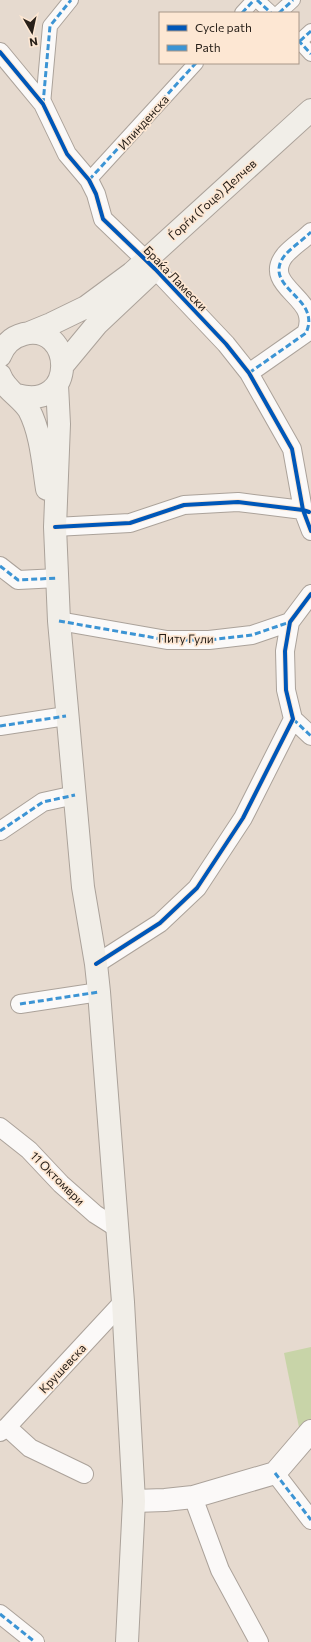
<svg xmlns="http://www.w3.org/2000/svg" width="311" height="1642" font-family="Commissioner,sans-serif">
	<style>
		.green { fill: #c8d4a8 }
		.lines { fill: none; stroke-linecap: round; stroke-linejoin: round }
		.pedestrian-casing { stroke: #aba29a; stroke-width: 16 }
		.minor-casing { stroke: #aba29a; stroke-width: 20 }
		.tertiary-casing { stroke: #aba29a; stroke-width: 24 }
		.secondary-casing { stroke: #aba29a; stroke-width: 24 }
		.pedestrian { stroke: #fbf9f8; stroke-width: 14 }
		.minor { stroke: #fbf9f8; stroke-width: 18 }
		.tertiary { stroke: #fbf9f8; stroke-width: 22 }
		.secondary { stroke: #f1eee8; stroke-width: 22 }
		.quiet { stroke: #3c94d4; stroke-width: 3; stroke-dasharray: 6 3; stroke-linecap: butt }
		.cycleway-casing { stroke: #fde7d3; stroke-width: 6 }
		.cycleway { stroke: #0057b8; stroke-width: 4 }
		.labels { text-anchor: middle; dominant-baseline: central; stroke-width: 3.5; stroke-linejoin: round; paint-order: stroke }
		.street-label { font-size: 12px; fill: #282019; stroke: #fde7d3 }
	</style>
	<rect width="100%" height="100%" fill="#e6dacf"/>
	<path class="green" d="M311,1347v84l-9,11 -18,-89z"/>
	<g class="lines">
		<defs>
			<path id="pedestrian" d="M257,0l14,13
				M242,13l12,-13
				M279,13l14,-13
				M298,40l13,14
				M300,41l11,-10
				M43,104l7,-78 21,-26
				M89,180l107,-117"/>
			<path id="minor" d="M0,52l43,52 24,50 22,26 7,14 7,25 52,50 71,75 23,29 43,76 11,61 8,21
				M249,373l57,-40c3,-7 4,-13 1,-21 -7,-19 -42,-32 -22,-57 7,-8 18,-15 26,-23
				M55,527l75,-4 54,-18 54,-3 65,8 8,3
				M0,566l18,14 40,-2
				M59,621l108,19h42l43,-5 38,-13
				M293,719l18,17
				M0,726l66,-10
				M0,831l43,-29 32,-7
				M96,964l64,-41 37,-35 46,-70 50,-99 -7,-29 -1,-39 5,-29 21,-28
				M20,1004l79,-12
				M0,1127l29,23 32,34 34,30 22,14
				M7,1427l23,21 54,26
				M0,1432l7,-5 116,-125
				M275,1473l36,47
				M193,1497l27,73 39,72
				M0,1614l35,28"/>
			<path id="tertiary" d="M134,1501l31,-1 28,-3 82,-24 36,-42"/>
			<path id="secondary" d="M29,333l22,-9 35,-17 46,-34 179,-163
				M0,356c4,-11 12,-19 24,-22 50,-12 54,78 -7,61
				M63,365l34,-41 52,-49
				M0,375c5,15 21,22 29,35 12,23 14,53 18,79
				M57,385l2,39 -4,103 4,94 24,266 13,77 3,28 24,310 11,199 -7,141"/>
		</defs>
		<use href="#pedestrian" class="pedestrian-casing"/>
		<use href="#minor" class="minor-casing"/>
		<use href="#tertiary" class="tertiary-casing"/>
		<use href="#secondary" class="secondary-casing"/>
		<use href="#pedestrian" class="pedestrian"/>
		<use href="#minor" class="minor"/>
		<use href="#tertiary" class="tertiary"/>
		<use href="#secondary" class="secondary"/>
		<path class="quiet" d="M257,0l14,13
			M242,13l12,-13
			M279,13l14,-13
			M298,40l13,14
			M300,41l11,-10
			M43,104l7,-78 21,-26
			M89,180l107,-117
			M249,373l57,-40c3,-7 4,-13 1,-21 -7,-19 -42,-32 -22,-57 7,-8 18,-15 26,-23
			M0,566l18,14 40,-2
			M59,621l108,19h42l43,-5 38,-13
			M293,719l18,17
			M0,726l66,-10
			M0,831l43,-29 32,-7
			M20,1004l79,-12
			M275,1473l36,47
			M0,1614l35,28"/>
		<defs>
			<path id="cycleway" d="M0,52l43,52 24,50 22,26 7,14 7,25 52,50 71,75 23,29 43,76 11,61 8,21
				M55,527l75,-4 54,-18 54,-3 65,8 6,2
				M96,964l64,-41 37,-35 46,-70 50,-99 -7,-29 -1,-39 5,-29 21,-28"/>
		</defs>
		<use href="#cycleway" class="cycleway-casing"/>
		<use href="#cycleway" class="cycleway"/>
	</g>
	<g class="labels">
		<g class="street-label">
			<text transform="translate(143 122) rotate(-48)">Илинденска</text>
			<text transform="translate(212 199) rotate(-42)">Ѓорѓи (Гоце) Делчев</text>
			<text transform="translate(176 278) rotate(46)">Браќа Ламески</text>
			<text transform="translate(186 638) rotate(1)">Питу Гули</text>
			<text transform="translate(58 1178) rotate(45)">11 Октомври</text>
			<text transform="translate(62 1368) rotate(-47)">Крушевска</text>
		</g>
	</g>
	<rect x="159" y="12" width="140" height="52" fill="#fde7d3" stroke="#a89789"/>
	<rect x="167" y="25" width="20" height="6" fill="#0057b8" stroke="#a89789"/>
	<text x="195" y="32" font-size="12" fill="#282019">Cycle path</text>
	<rect x="167" y="45" width="20" height="6" fill="#3c94d4" stroke="#a89789"/>
	<text x="195" y="52" font-size="12" fill="#282019">Path</text>
	<g transform="translate(32 32) rotate(171)" stroke="#fde7d3" stroke-width="3" paint-order="stroke">
	<path d="M0-3L7 15L0 10L-7 15Z" fill="#282019"/>
	<text y="-6" font-size="11" font-weight="bold" text-anchor="middle" fill="#282019">N</text>
	</g>
</svg>
